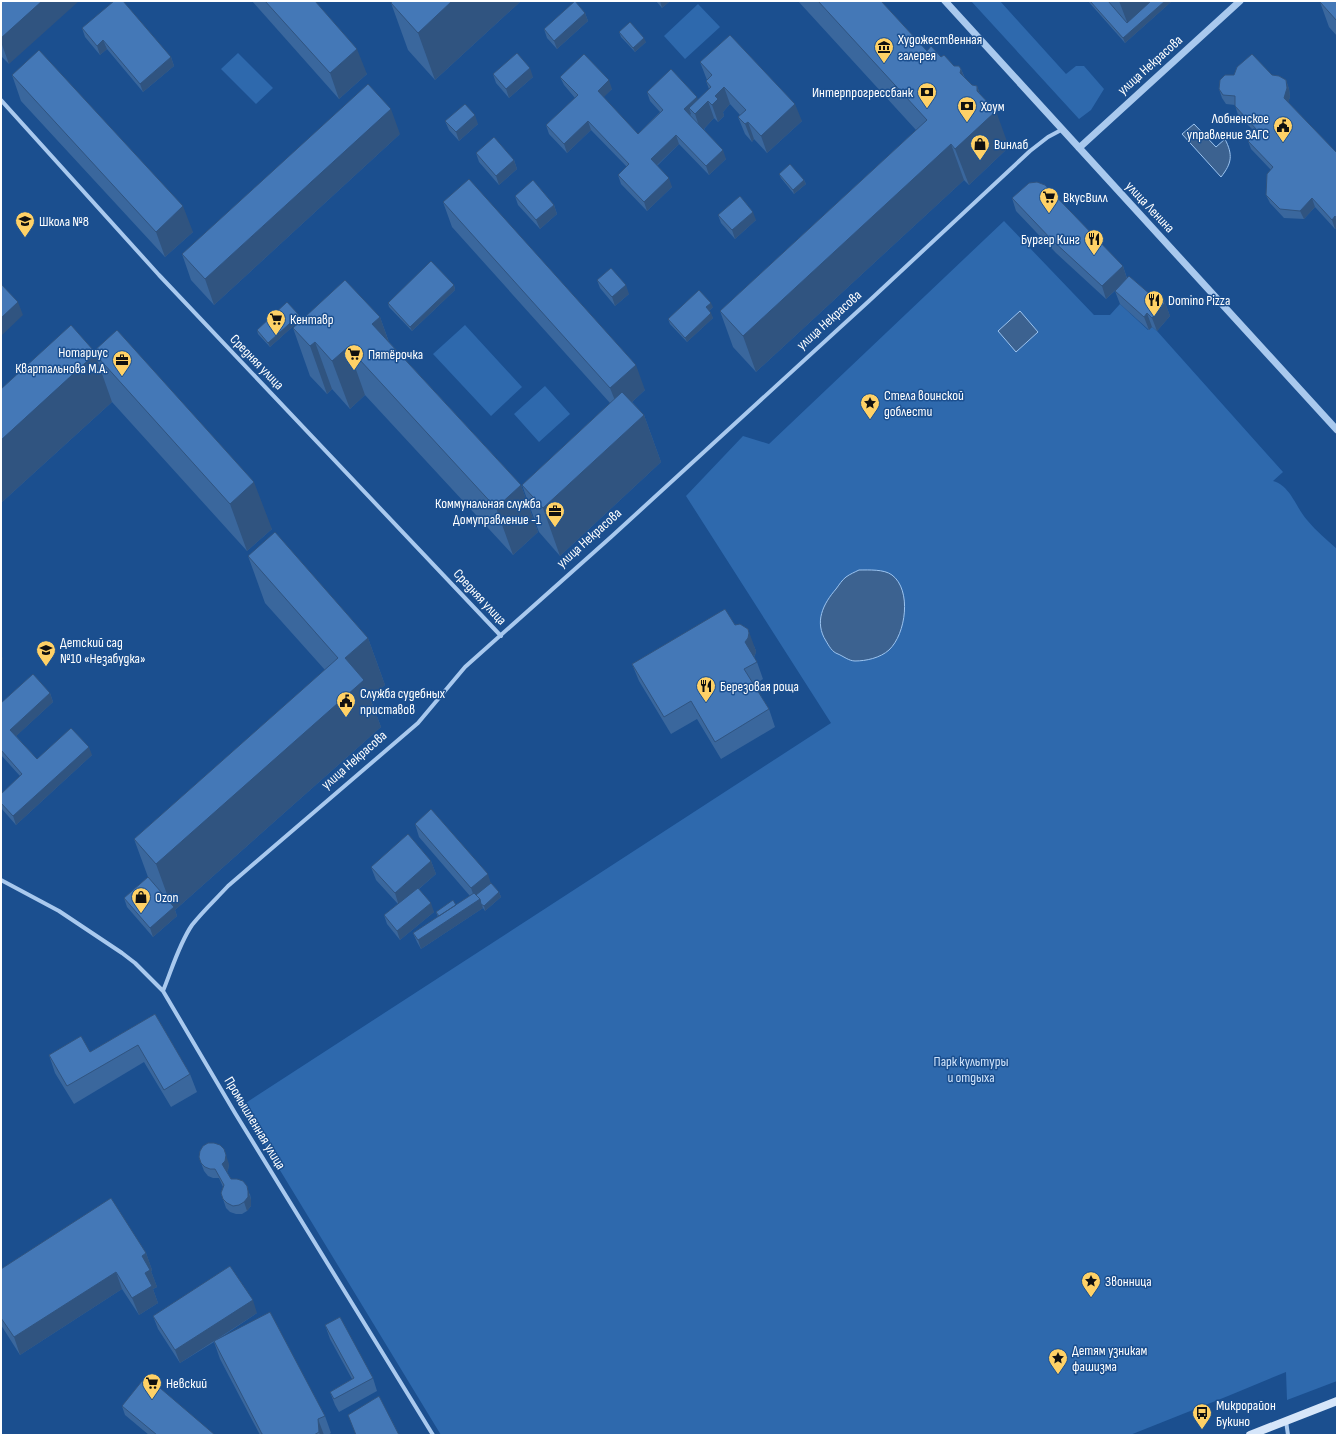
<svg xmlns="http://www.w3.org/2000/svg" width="1338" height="1436" font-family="'Sofia Sans Condensed',sans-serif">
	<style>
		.green { fill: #2e69ad }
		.water { fill: #3c6290; stroke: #9cc4f0 }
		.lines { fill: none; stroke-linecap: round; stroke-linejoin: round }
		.minor { stroke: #a9c9ee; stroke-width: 4 }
		.tertiary { stroke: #a9c9ee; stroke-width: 7 }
		.secondary { stroke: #d6e6fa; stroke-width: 8 }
		.wall { fill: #3a679d }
		.shaded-wall { fill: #305480 }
		.building { fill: #4478b7; stroke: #305480 }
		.labels { text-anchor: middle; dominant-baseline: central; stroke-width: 3; stroke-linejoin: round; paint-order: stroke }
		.poi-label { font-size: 14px; fill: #fff; stroke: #1b4f8f; text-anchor: start }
		.street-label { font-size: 14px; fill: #fff; stroke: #1b4f8f }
		.park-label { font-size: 14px; fill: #cfe3fa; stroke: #1b4f8f }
	</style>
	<rect width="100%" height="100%" fill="#1b4f8f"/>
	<path class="green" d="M971,1h29l66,73 10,-8h8l20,23 -13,21 -12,9z
		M698,4l22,23 -35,32 -21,-23z
		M238,53l35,35 -17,16 -35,-35z
		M1004,221l90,94h16l10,-11 28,26 4,-3 5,4 126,141 -10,9c18,5 23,27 34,39 9,11 20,20 30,29v832l-50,19 -1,-28 -58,24 -98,39h-689l-200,-329 590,-383 -145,-227 57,-60 26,8z
		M465,325l57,62 -31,29 -58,-62z
		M545,386l25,28 -31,28 -25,-28z"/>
	<path class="water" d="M1194,124l22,23 9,-8c8,16 7,24 -4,38l-39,-43z
		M1020,311l18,21 -22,20 -18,-21z
		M859,570c10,0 25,-1 33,5 20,15 14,59 -3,75 -9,8 -23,11 -34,11 -6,0 -12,-5 -17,-7 -6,-2 -9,-8 -12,-13 -12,-19 -3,-37 10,-52 3,-4 6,-9 10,-12 4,-3 9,-5 13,-7z"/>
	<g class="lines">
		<path class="minor" d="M1,100l158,175 342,361
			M1,880l58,31 63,42 13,10 28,28 72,122 198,322
			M163,991c9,-22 16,-47 29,-66 11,-14 24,-26 36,-39l190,-163 47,-56 146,-130 258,-236 161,-150 18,-14 15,-8
			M1286,1421l2,14"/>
		<path class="tertiary" d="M945,1l392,429
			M1079,148l161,-147"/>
		<path class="secondary" d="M1250,1435l87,-34"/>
	</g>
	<path class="wall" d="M1,1l8,63 -8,-8z
		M252,1h63l52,73 -28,25z
		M392,1h129l-86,79 -27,-30 -17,-47z
		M656,1h14l-8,7z
		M798,1h83l46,50 14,6 13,9 7,3 4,9 7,7 5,1 3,8 29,53 -40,38 -5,-5 -208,192 -23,-25 -13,-36 196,-181z
		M1088,1h84l-47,42z
		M1337,1v35l-8,-9 -9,-25z
		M585,13l3,8 -31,28 -10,-11 -3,-9z
		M82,28l89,29 3,9 -31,26 -36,-43 -7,6 -15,-18z
		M619,32l27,10 -11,10 -14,-15z
		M700,62l102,59 -35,32 -13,-14 -2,3 -7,-8 -7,-17 2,-2 -10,-11 -7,8 1,4 -6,6 -4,-4 -10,11 22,30 -17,16 -30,-31 -22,22 15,21 -25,24 -26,-27 -3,-9 9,-8 -36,-37 -24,23 -18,-19 -3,-9 29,-27 -11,-13 -4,-8 52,12 -9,8 35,37 22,-22 -10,-11 -3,-9 51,8 11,-11 -3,-8 1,-1z
		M493,74l40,3 -24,21 -13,-15z
		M12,75l181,157 -28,25 -144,-156z
		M1234,75h38l14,5 3,9 1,8 -2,5 49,51v74l-2,2 -20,-22 -11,12 -20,-1 -14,-15 -4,-8 5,-25 -20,-21 -3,-8 7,-9 -17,-17 -3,-10 -9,-1 -4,-6 -3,-9z
		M445,121l33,3 -19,17 -10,-11z
		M400,134l-186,171 -23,-25 -9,-26z
		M476,153l38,7 3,9 -18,16 -20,-23z
		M779,174l25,6 2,4 -12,10 -13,-16z
		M515,196l39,9 3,9 -17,15 -22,-24z
		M1012,198l111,68 4,12 24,17 12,2 7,19 -13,15 -5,-4 -3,3 -29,-26 -5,-13 2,-2 -11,10 -50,-46 -40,-42z
		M443,202l202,188 -13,12 12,13 17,47 -101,94 -21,-24 -17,-47 88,-82 -158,-176z
		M718,215l38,5 -21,19 -14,-16z
		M597,280l32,14 -14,12 -15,-18z
		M454,285l1,5 -43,41 -23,-24 -1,-4z
		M713,307l-4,4 4,7 -26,24 -17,-18 -2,-5z
		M299,315l1,5 -30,27 -12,-13 -1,-4z
		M380,317l9,25 132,143 17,47 -25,23 -148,-160 -15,14 -18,-20 -5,5 -17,-18 -17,-48z
		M94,351l178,178 -25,22 -135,-149 -111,101z
		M248,556l120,82 17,47 -15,13 11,29 -206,183 2,6 -24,21 -26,-30 -3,-9 24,-21 -14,-38 191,-169 -60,-67z
		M735,625l19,21 2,5 -1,4 -1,2 3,5 6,17 -9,6 15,24 6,18 -54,32 -24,-40 -26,15 -32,-53 -7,-17z
		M50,693l3,9 -37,34 21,23 55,-4 -76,70 -15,-17v-14l19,-18 -19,-21v-52z
		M415,824l76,59 8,9 2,5 -16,14 -2,-3 -62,41 -4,-7 -4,-9 25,-16 -2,-5 20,-7 14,-9 -51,-59z
		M431,861l5,13 -17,15 15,23 -34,28 -13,-16 -3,-9 14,-11 -22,-24 -5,-13z
		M155,1014l35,60 7,18 -26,15 -27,-45 -70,42 -19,-31 -6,-18 41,-3z
		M199,1157l30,7 -1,6 -1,2 4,7 19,15 1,6v6l-4,5 -5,3h-6l-6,-2 -4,-4 -5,-15 2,-6 -4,-9h-6l-5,-2 -4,-5z
		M146,1253l6,17 -1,1 6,16 -4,2 5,14 -19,12 -17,-26 -102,66 -19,-30v-56z
		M257,1313l-40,27 108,76 6,17 -3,2h-68l-40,-76 -6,-17 -34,21 -22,-34 -5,-13z
		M325,1325l48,53 4,13 -38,21 -4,-7 -5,-13 22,-13 -22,-40z
		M122,1406l93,29h-66l-24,-20z"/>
	<path class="shaded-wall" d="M42,1h37l-70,63 -8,-22v-4z
		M452,1h69l-86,79 -17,-47z
		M660,1h10l-8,7z
		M1119,1h39l-29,26z
		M1165,1h7l-47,42 -2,-5z
		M585,13l3,8 -31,28 -3,-8z
		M644,38l2,4 -11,10 -2,-4z
		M103,40l4,9 -7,6 -3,-9z
		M357,49l10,25 -28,25 -9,-26z
		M171,57l3,9 -31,26 -3,-8z
		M530,68l3,9 -24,21 -3,-9z
		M961,69l14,36 -15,-32z
		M609,80l3,9 -11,11 -3,-9z
		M1286,80l3,9 1,8 -3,9 -3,-8z
		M977,86l11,32 8,-7 13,36 -40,38 -14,-36 22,-58z
		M724,87l6,17 -7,8 1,4 -6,6 -6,-17 3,-9z
		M697,97l3,8 -11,3 2,6 -3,3 -4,-8z
		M708,101l6,17 -13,14 -6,-18z
		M795,104l7,17 -35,32 -6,-17z
		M391,109l9,25 -186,171 -9,-26z
		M475,115l3,9 -19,17 -3,-9z
		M588,121l3,9 -24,23 -3,-9z
		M748,122l6,17 -2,3 -7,-18z
		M676,135l3,9 -25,24 -3,-9z
		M951,144l13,36 -208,192 -13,-36z
		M723,150l3,9 -17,16 -3,-9z
		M514,160l3,9 -18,16 -3,-9z
		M669,178l3,9 -25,24 -3,-9z
		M804,180l2,4 -12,10 -1,-4z
		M1312,198l3,9 -11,12 -4,-8z
		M554,205l3,9 -17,15 -4,-9z
		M183,206l10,26 -28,25 -9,-25z
		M753,212l3,8 -21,19 -3,-9z
		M1335,216l2,6v5l-2,2 -3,-9z
		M1123,266l4,13 -21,20 -4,-13z
		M454,285l1,5 -43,41 -2,-4z
		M626,285l3,9 -14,12 -3,-9z
		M1163,297l7,19 -13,15 -5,-13 9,-19z
		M18,302l5,13 -22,21v-18z
		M711,303l2,4 -5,5 -2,-5z
		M711,313l2,5 -26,24 -2,-4z
		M1147,313l5,14 -3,3 -5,-13z
		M299,315l1,5 -30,27 -2,-4z
		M380,317l17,48 -25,-41z
		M315,342l17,47 -5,5 -17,-48z
		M348,347l17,48 -15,14 -18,-48z
		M95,354l17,48 -111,101v-63z
		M636,365l9,25 -25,23 -10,-25z
		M644,415l17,47 -101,94 -17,-48z
		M254,482l18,47 -25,22 -17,-47z
		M521,485l17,47 -25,23 -17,-47z
		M748,629l8,22 -1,4 -4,5 -6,-18z
		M368,638l17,47 -15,13 11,29 -206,183 2,6 -24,21 -3,-9 22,-20 -16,-44 189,-206z
		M1,654l2,5 -2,2z
		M50,693l3,9 -40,37 -3,-9z
		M89,747l3,8 -76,70 -3,-9z
		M431,861l5,13 -37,32 -4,-13z
		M488,874l4,13 -16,15 -5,-14z
		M499,892l2,5 -16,14 -1,-5z
		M480,899l3,9 -62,41 -3,-9z
		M431,903l3,9 -34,28 -3,-9z
		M224,1149l5,15 -1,6 -2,3 -4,-9z
		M247,1186l4,14v6l-4,5 -3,-9z
		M146,1253l6,17 -1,1 6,16 -4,2 5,14 -19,12 -7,-17 13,-25 -3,-17z
		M116,1272l6,17 -102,66 -6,-18z
		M253,1300l4,13 -77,50 -5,-13z
		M318,1419l6,16h-4l-1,-3z"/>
	<path class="building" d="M1,1h41l-41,37z
		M114,1h9l48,56 -31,27 -37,-44 -6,6 -15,-18z
		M265,1h50l42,48 -27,24z
		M392,1h60l-34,32 -27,-30z
		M575,1l10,12 -31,28 -10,-12z
		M818,1h63l46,50 4,-5 10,11 3,-2 10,11h5l2,3 -1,4 12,12 5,1v5l19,20 -41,38 -4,-5 -208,192 -23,-25 207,-191z
		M1090,1h18l19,22 24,-22h14l-42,37z
		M1320,1h17v20l-17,-19z
		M630,22l14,16 -11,10 -14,-16z
		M730,35l65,69 -34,32 -13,-14 -3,2 -7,-7 8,-7 -22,-23 -9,9 3,3 -6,6 -4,-4 -13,13 -6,-6 22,-21 -5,-6 6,-6 -12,-13z
		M39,50l144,156 -27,26 -144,-157z
		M517,53l13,15 -24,21 -13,-15z
		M584,54l25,26 -11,11 40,43 25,-24 -16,-18 24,-23 26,28 -13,12 39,41 -17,16 -30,-31 -25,24 18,19 -25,24 -26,-27 11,-11 -41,-43 -24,23 -18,-19 32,-30 -18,-18z
		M1252,54l20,21 7,1 7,4 1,8 -3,10 53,55v66l-2,-3 -3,4 -20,-22 -12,13 -20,-2 -14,-14 1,-21 6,-7 -25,-26 9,-11 -22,-24v-10l-12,-1 -4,-6 1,-9 5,-5h9l3,-8z
		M368,84l23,25 -186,170 -23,-25z
		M465,104l10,11 -19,17 -11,-11z
		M494,137l20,23 -18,16 -20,-23z
		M790,164l14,16 -11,10 -14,-16z
		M469,179l167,186 -26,23 -167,-186z
		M533,180l21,25 -18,15 -21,-24z
		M1037,182l8,3 78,81 -21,20 -50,-46 -40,-42 17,-15z
		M740,196l13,16 -21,18 -14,-15z
		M431,261l23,24 -44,42 -22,-24z
		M611,268l15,17 -14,12 -15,-17z
		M1129,276l22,19 5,-5 7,7 -2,2 4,4 -13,15 -5,-5 -3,4 -29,-26z
		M345,280l35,37 -8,7 149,161 -25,23 -148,-161 -16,14 -17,-19 -5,4 -17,-18z
		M1,284l17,18 -17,16z
		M699,290l12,13 -5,4 5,6 -26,25 -17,-19z
		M287,302l12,13 -31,28 -11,-13z
		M71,325l23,26 23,-21 137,152 -24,22 -135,-150 -94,86v-51z
		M622,392l22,23 -101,93 -21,-23z
		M275,532l93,106 -23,20 19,22 -208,184 -22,-25 204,-181 -90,-102z
		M725,609l10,16 5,-1 8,5 1,4 -1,5 -3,4 12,20 -13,7 25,40 -54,33 -24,-41 -27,16 -32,-53z
		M33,674l17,19 -40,37 27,29 34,-31 18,19 -76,69 -12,-13v-9l21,-20 -21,-24v-47z
		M431,809l57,65 -17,14 -56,-64z
		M408,834l23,27 -36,32 -24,-26z
		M148,877l26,30 -24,21 -26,-30z
		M491,883l8,9 -15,14 -3,-2 -1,-5 -4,-4z
		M418,888l13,15 -34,28 -13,-16z
		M474,893l6,6 -62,41 -5,-7z
		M453,900l3,5 -17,11 -3,-4z
		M155,1014l35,60 -26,16 -26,-45 -71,41 -18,-31 32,-19 9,16z
		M208,1143h6l6,2 4,4 2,6 -1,6 -3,3 9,15h6l6,2 4,5 1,5v6l-4,5 -5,3 -6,1 -6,-3 -4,-4 -2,-6 3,-8 -9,-16h-5l-5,-2 -4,-4 -2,-6 1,-6 3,-5z
		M111,1198l35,55 -4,3 8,14 -5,3 7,13 -20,12 -16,-26 -102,65 -13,-19v-49z
		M230,1266l23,34 -78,50 -22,-34z
		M270,1312l55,104 -7,3 1,13 -5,3h-50l-2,-1 -48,-93z
		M340,1317l33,61 -39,21 -4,-7 24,-14 -29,-53z
		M146,1376l69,59h-58l-35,-29z
		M379,1396l20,39h-43l-8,-20z"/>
	<defs>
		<symbol id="museum-pin" viewBox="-11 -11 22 30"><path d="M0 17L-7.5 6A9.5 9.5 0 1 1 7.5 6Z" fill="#ffd166" stroke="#1b4f8f"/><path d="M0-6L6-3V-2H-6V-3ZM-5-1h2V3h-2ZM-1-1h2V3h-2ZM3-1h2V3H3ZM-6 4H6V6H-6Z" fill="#111"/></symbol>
		<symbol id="bank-pin" viewBox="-11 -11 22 30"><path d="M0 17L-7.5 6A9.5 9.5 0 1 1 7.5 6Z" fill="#ffd166" stroke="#1b4f8f"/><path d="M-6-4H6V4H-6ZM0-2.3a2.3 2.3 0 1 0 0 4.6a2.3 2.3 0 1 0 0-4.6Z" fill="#111"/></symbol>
		<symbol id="civic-pin" viewBox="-11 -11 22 30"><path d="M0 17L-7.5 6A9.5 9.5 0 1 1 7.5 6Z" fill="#ffd166" stroke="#1b4f8f"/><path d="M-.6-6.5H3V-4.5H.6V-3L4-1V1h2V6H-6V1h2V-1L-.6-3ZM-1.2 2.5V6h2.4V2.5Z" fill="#111"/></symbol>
		<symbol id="shop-pin" viewBox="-11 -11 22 30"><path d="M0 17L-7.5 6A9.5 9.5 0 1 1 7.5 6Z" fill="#ffd166" stroke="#1b4f8f"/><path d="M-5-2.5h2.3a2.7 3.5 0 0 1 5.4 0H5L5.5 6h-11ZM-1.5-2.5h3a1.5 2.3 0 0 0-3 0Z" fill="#111"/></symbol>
		<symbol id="supermarket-pin" viewBox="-11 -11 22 30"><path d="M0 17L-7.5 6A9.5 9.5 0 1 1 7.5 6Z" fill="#ffd166" stroke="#1b4f8f"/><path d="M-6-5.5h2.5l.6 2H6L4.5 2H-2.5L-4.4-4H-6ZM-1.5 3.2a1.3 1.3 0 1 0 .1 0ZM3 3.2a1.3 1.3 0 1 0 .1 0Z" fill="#111"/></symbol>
		<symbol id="school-pin" viewBox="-11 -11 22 30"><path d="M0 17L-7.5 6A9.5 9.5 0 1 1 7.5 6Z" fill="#ffd166" stroke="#1b4f8f"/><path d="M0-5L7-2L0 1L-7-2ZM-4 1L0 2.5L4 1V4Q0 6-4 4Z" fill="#111"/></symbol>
		<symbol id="restaurant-pin" viewBox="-11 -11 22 30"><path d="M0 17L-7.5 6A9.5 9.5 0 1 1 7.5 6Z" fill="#ffd166" stroke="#1b4f8f"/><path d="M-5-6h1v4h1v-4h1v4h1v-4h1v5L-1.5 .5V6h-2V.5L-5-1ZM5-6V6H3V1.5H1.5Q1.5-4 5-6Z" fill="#111"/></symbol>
		<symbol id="office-pin" viewBox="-11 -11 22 30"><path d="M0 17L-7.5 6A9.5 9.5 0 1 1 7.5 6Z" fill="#ffd166" stroke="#1b4f8f"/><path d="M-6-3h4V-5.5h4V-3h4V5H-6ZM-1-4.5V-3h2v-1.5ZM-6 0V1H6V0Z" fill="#111"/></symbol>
		<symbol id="sight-pin" viewBox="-11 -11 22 30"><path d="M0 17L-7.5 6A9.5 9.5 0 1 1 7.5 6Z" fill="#ffd166" stroke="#1b4f8f"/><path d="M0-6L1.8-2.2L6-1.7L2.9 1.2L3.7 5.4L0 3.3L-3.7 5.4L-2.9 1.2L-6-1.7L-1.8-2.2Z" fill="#111"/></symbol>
		<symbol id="bus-pin" viewBox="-11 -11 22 30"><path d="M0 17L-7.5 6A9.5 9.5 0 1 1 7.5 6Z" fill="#ffd166" stroke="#1b4f8f"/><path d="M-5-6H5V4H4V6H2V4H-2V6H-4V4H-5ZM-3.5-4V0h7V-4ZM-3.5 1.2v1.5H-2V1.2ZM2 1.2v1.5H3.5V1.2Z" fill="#111"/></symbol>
	</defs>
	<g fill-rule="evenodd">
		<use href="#museum-pin" x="873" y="36" width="22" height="30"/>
		<use href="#bank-pin" x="916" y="81" width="22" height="30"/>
		<use href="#bank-pin" x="956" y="95" width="22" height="30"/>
		<use href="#civic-pin" x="1272" y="115" width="22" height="30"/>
		<use href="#shop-pin" x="969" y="133" width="22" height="30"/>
		<use href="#supermarket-pin" x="1038" y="186" width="22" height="30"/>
		<use href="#school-pin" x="14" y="210" width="22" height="30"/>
		<use href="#restaurant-pin" x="1083" y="228" width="22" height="30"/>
		<use href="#restaurant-pin" x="1143" y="289" width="22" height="30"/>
		<use href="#supermarket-pin" x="265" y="308" width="22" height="30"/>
		<use href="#supermarket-pin" x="343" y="343" width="22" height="30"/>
		<use href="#office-pin" x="111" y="349" width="22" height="30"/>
		<use href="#sight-pin" x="859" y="392" width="22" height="30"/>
		<use href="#office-pin" x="544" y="500" width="22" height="30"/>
		<use href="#school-pin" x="35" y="639" width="22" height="30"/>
		<use href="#restaurant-pin" x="695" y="675" width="22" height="30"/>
		<use href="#civic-pin" x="335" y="690" width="22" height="30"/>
		<use href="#shop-pin" x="130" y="886" width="22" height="30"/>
		<use href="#sight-pin" x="1080" y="1270" width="22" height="30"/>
		<use href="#sight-pin" x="1047" y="1347" width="22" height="30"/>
		<use href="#supermarket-pin" x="141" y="1372" width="22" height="30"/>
		<use href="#bus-pin" x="1191" y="1402" width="22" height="30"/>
	</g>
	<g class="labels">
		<g class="poi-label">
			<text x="898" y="39">Художественная<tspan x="898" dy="16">галерея</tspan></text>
			<text x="913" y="92" text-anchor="end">Интерпрогрессбанк</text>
			<text x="981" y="106">Хоум</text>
			<text x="1269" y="118" text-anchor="end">Лобненское<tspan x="1269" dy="16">управление ЗАГС</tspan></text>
			<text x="994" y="144">Винлаб</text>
			<text x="1063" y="197">ВкусВилл</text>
			<text x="39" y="221">Школа №8</text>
			<text x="1080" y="239" text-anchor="end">Бургер Кинг</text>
			<text x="1168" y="300">Domino Pizza</text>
			<text x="290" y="319">Кентавр</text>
			<text x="108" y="352" text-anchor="end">Нотариус<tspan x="108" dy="16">Квартальнова М.А.</tspan></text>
			<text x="368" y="354">Пятёрочка</text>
			<text x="884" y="395">Стела воинской<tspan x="884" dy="16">доблести</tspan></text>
			<text x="541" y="503" text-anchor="end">Коммунальная служба<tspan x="541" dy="16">Домуправление -1</tspan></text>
			<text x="60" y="642">Детский сад<tspan x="60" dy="16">№10 «Незабудка»</tspan></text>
			<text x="720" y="686">Березовая роща</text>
			<text x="360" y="693">Служба судебных<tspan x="360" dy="16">приставов</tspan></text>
			<text x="155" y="897">Ozon</text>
			<text x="1105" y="1281">Звонница</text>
			<text x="1072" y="1350">Детям узникам<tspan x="1072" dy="16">фашизма</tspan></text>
			<text x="166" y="1383">Невский</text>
			<text x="1216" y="1405">Микрорайон<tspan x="1216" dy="16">Букино</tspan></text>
		</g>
		<g class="street-label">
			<text transform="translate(1150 65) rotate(-42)">улица Некрасова</text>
			<text transform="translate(1150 207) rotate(47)">улица Ленина</text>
			<text transform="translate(829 320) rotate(-42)">улица Некрасова</text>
			<text transform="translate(257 362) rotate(46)">Средняя улица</text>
			<text transform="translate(589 538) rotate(-42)">улица Некрасова</text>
			<text transform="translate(480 597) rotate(47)">Средняя улица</text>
			<text transform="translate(354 760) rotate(-41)">улица Некрасова</text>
			<text transform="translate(255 1123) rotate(59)">Промышленная улица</text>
		</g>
		<g class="park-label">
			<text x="971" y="1061">Парк культуры<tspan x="971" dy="16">и отдыха</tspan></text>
		</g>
	</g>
	<rect width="1338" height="1436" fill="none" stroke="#ffffff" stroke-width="4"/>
</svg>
